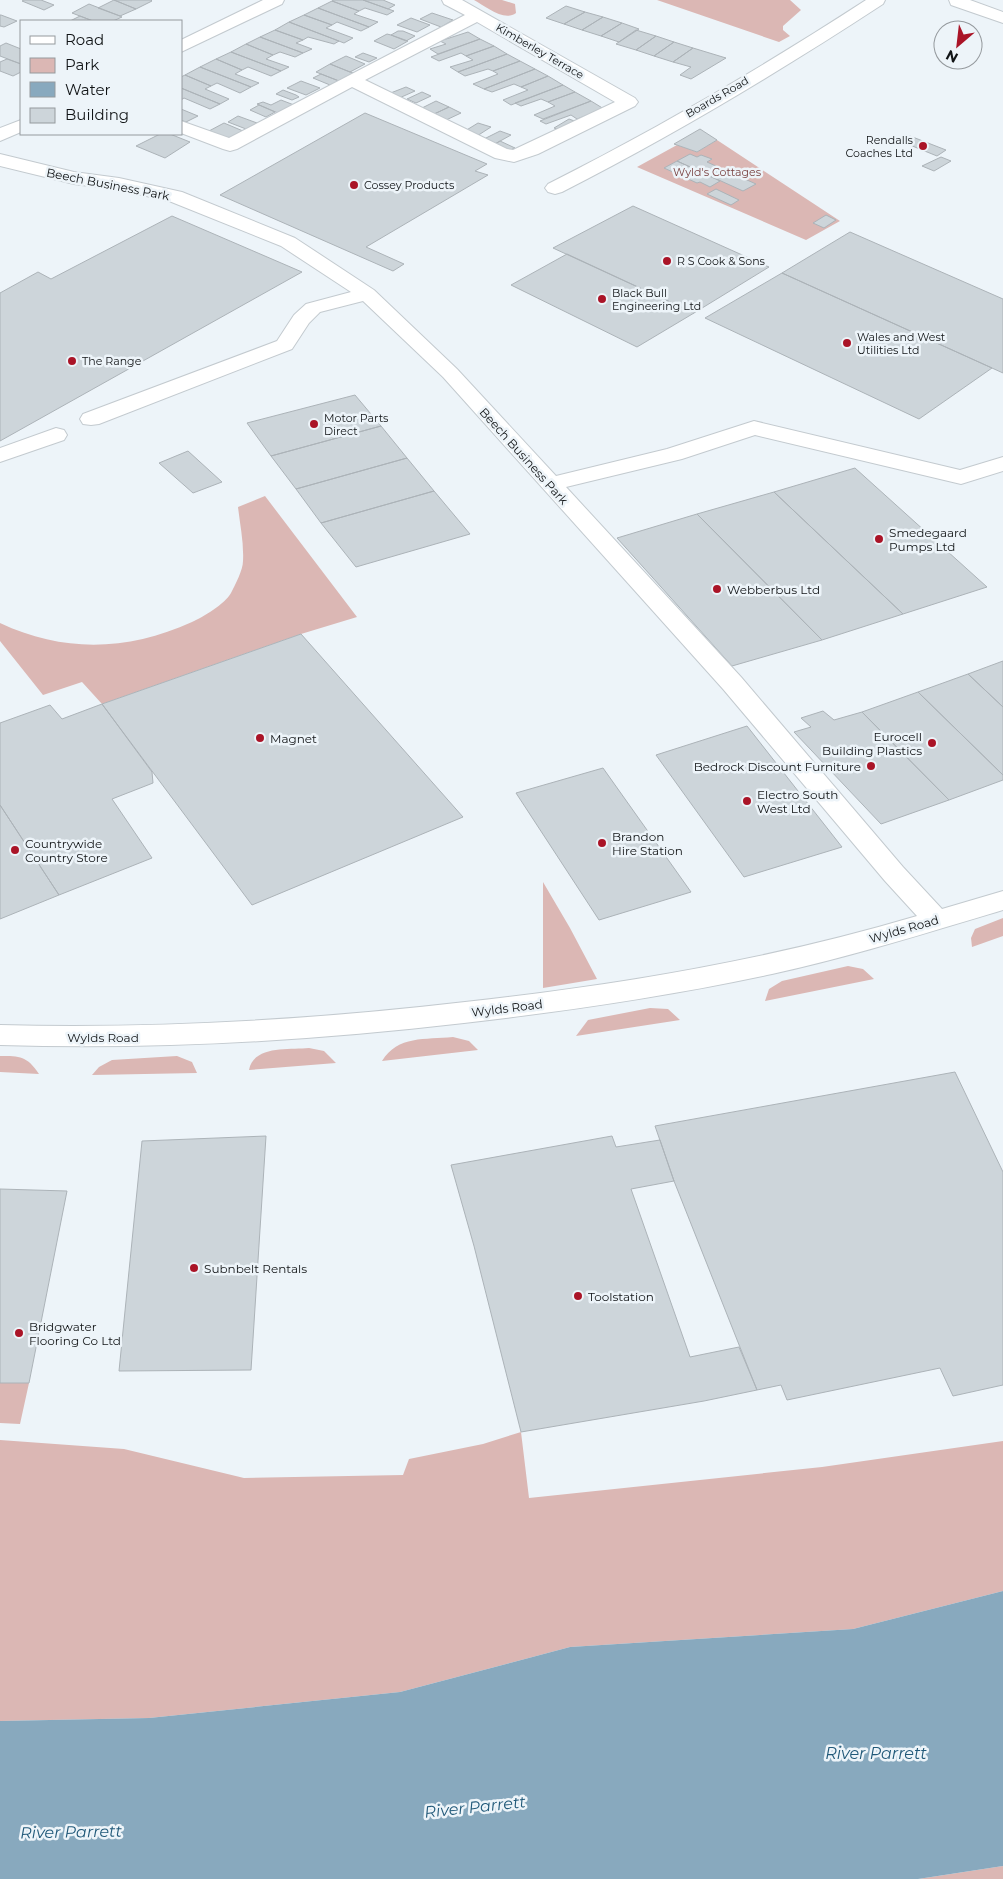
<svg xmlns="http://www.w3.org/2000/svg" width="1003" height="1879" font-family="Montserrat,sans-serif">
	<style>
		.green { fill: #dbb7b4 }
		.water { fill: #88a9be }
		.building { fill: #cdd5da; stroke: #acb3b8 }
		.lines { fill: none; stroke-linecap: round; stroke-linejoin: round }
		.minor-casing { stroke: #c3cacf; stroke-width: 2 }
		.major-casing { stroke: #c3cacf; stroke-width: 2 }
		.minor { fill: #fff; fill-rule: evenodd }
		.major { fill: #fff; fill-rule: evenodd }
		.poi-dot { fill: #aa1427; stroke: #edf4f9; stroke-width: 2 }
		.labels { text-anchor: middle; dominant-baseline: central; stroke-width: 5; stroke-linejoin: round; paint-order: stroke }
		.far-street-label { font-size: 11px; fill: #111416; stroke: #edf4f9 }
		.far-poi-label { font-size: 11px; fill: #111416; stroke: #edf4f9; text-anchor: start }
		.far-park-label { font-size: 11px; fill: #794140; stroke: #edf4f9 }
		.street-label { font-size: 12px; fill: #111416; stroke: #edf4f9 }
		.poi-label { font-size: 12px; fill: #111416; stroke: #edf4f9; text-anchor: start }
		.near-water-label { font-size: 16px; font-style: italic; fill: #215979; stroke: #edf4f9 }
	</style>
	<rect width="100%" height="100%" fill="#edf4f9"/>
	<path class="green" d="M474,0h28l13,4 1,9c-12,9 -31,-7 -42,-13z
		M657,0h133l11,10 -18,16v4l7,6 -11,6z
		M717,140l123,81 -34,19 -169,-73 40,-22 20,7z
		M265,496l92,121 -56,17 -199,70 -20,-22 -39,13 -43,-54v-18c64,30 128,28 192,-1 11,-5 33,-18 39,-29 4,-8 12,-23 12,-32 1,-18 -3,-36 -5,-54z
		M543,882l27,46 27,51 -54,9z
		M1003,918v18l-31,11 -1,-9 4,-9z
		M848,966l15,3 11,10 -109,22 4,-12 13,-8z
		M650,1008l18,1 12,11 -104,16 12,-16z
		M453,1037l16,4 9,9 -96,11c16,-26 43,-21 71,-24z
		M309,1048l15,3 12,12 -87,7c5,-25 40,-20 60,-22z
		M0,1056c20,0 27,0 39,18l-39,-2z
		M177,1056l15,6 5,11 -105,2 7,-8 13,-7z
		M0,1383h29l-9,41 -20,-1z
		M521,1432l8,66 293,-31 181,-26v150l-150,38 -283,18 -170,45 -251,26 -149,3v-281l124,9 120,29 159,-3 6,-16 74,-15z
		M1003,1866v13h-85z"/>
	<path class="water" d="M1003,1591v275l-85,13h-918v-158l149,-3 251,-26 170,-45 283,-18z"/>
	<path class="building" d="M24,0h17l13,5 -10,5 -22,-9z
		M114,0h37l1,1 -16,8z
		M114,0l22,9 -16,7 -22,-8z
		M334,0h29l31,11 -7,4 -22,-7 -6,3 -27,-10z
		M363,0h20l12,5 -7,4z
		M332,1l27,10 -5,3 24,8 -9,5 -51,-19z
		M89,4l31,12 2,1 -9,4h-20l-21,-8z
		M566,6l19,6 -21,12 -18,-6z
		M318,8l51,19 -8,4 -24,-9 -5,3 -28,-10z
		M585,12l18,5 -21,13 -18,-6z
		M432,13l21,7 -12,7 -21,-8z
		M0,15h1l16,6 -13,6 -4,-1z
		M304,15l28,10 -6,3 27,10 -9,5 -55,-21z
		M80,16l13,5h-23z
		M603,17l19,6 -21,13 -19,-6z
		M411,18l19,7 -13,7 -20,-7z
		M289,22l50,19 -5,3 -26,-7 -5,3 -28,-10z
		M622,23l17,6 -20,13 -18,-6z
		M275,30l28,10 -7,3 16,6 -9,4 -43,-16z
		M636,30l20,6 -20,14 -20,-6z
		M398,31h5l12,5 -9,5 -15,-6z
		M468,32l12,7 -42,15 -8,-5 16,-5 -6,-3z
		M387,34l4,1 17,6 -14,8 -20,-8z
		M656,36l18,6 -20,14 -18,-6z
		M260,37l43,16 -8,4 -15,-5 -7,3 -27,-11z
		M480,39l14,7 -28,10 -5,-3 -22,8 -8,-4z
		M674,42l19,6 -20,14 -19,-6z
		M6,43l15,6v15l-21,-8v-10z
		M246,44l27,11 -7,4 23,8 -8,4 -50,-19z
		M494,46l13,8 -49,18 -8,-5 23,-7 -7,-4z
		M693,48l33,10 -35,21 -11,-4 11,-8 -18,-5z
		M231,52l50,19 -10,5 -23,-9 -6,3 -26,-11z
		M363,53l14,5 -8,4 -14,-5z
		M507,54l13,7 -27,10 -5,-2 -23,7 -7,-4z
		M346,56l19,8 -15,8 -20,-8z
		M7,59l14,5v8l-8,4 -13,-5v-9z
		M216,59l26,11 -7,4 24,9 -8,4 -51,-20z
		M520,61l15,8 -51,20 -11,-5 25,-10 -5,-3z
		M330,64l20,8 4,1 -15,8 -23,-9z
		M200,67l51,20 -11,6 -23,-10 -6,3 -26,-11z
		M535,69l13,7 -27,11 -7,-3 -22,8 -8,-3z
		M321,74l18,7 -9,4 -17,-7z
		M185,75l26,11 -6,3 24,10 -9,5 -39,-16v-11z
		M548,76l15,9 -52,20 -8,-5 25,-10 -7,-3z
		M301,81l19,7 -14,7 -19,-7z
		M563,85l12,7 -27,10 -7,-3 -20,7 -6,-3z
		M406,87l9,4 -18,8 -9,-5z
		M181,88l39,16 -10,5 -26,-11 -3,2z
		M283,90l13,5 3,2 -7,3 -16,-6z
		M422,92l9,4 -15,7 -9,-4z
		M575,92l16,9 -48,18 -9,-4 21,-9 -7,-4z
		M281,100l13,5 -16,8 -21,-9 6,-2 8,3z
		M436,101l13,6 -17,8 -12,-6z
		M591,101l13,8 -27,10 -6,-4 -25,9 -6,-3z
		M259,105l16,7 -9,5 -16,-7z
		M449,107l12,6 -17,8 -12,-6z
		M181,109l17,7 -12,6 -5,-2z
		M365,113l122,51 -12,7 13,4 -122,72 38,17 -11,7 -173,-76z
		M238,116l19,7 -11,6 -18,-7z
		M569,119l8,3 -17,8 -6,-2z
		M224,123l19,8 -15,8 -19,-8z
		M478,123l13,4 -14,9 -12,-5z
		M700,129l17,11 -20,12 -23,-8z
		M500,131l11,4 -18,10 -11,-5z
		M160,134h10l20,8 -25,16 -29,-12z
		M910,136l36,14 -9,6 -37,-15z
		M500,141l15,7 -7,3 -15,-6z
		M690,154l7,3 4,-2 11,4 -5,3 49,22 -13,7 -66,-30z
		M941,157l10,4 -17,10 -12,-5z
		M677,161l43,20 -10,6 -10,-5 -3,1 -33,-15z
		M716,189l23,11 -8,5 -24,-11z
		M633,206l136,61 -75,46 -141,-65z
		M826,215l10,5 -12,8 -11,-5z
		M172,216l130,56 -302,169v-148l38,-21 13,7z
		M850,232l153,67v74l-221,-100z
		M567,254l127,59 -57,34 -126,-62z
		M782,273l210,95 -73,51 -214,-101z
		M355,395l26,31 -110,30 -24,-33z
		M381,426l26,32 -111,31 -25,-33z
		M188,451l34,31 -29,11 -34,-30z
		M407,458l27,33 -113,32 -25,-34z
		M855,468l132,119 -84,27 -129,-122z
		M434,491l36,43 -114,33 -35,-44z
		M774,492l129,122 -81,26 -125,-126z
		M697,514l125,126 -90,26 -115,-128z
		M301,634l162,183 -211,88 -150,-201z
		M1003,661v46l-35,-33z
		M968,674l35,33v68l-85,-83z
		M918,692l85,83v5l-54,20 -87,-88z
		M102,704l50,68 1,11 -41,16 40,59 -93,37 -59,-90v-82l50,-18 12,14z
		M823,711l11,9 28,-8 87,88 -68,24 -87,-92 17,-5 -10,-9z
		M747,726l95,121 -98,30 -88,-122z
		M603,768l88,124 -92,28 -83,-127z
		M0,805l59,90 -59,24z
		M955,1072l48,100v213l-50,11 -13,-28 -153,32 -6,-15 -24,5 -83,-209 -19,-55z
		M266,1136l-15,234 -132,1 23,-230z
		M612,1136l4,11 44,-7 14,41 -43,8 59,168 49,-10 18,43 -53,11 -183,31 -47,-186 -23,-81z
		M0,1189l67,2 -38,192h-29z"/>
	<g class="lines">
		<defs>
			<path id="minor" d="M442,0h20l173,98 3,4 -3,4 -97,48 -24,8 -19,-4 -143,-71 -115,62 -7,2 -7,-2 -42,-16v-12l48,17 236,-123 -21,-11zM477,22l138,80 -102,48 -6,-1 -142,-69z
				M866,0h19l-2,4c-104,68 -211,132 -321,188l-7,2 -7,-2 -3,-4 3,-4c109,-55 215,-117 318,-184z
				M949,0h21l33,12v11l-52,-18z
				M0,154l74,18 45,6 63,14 113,46 79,52 83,79 99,107 111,-27 87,-28 206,49 43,-13v14l-42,13 -206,-49 -73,24 -116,28 175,190 162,190 39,42 61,-18v19c-77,23 -153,47 -231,64 -102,22 -205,37 -308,49 -154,18 -308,27 -464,22v-20c156,4 310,-5 465,-23 153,-17 304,-42 452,-86l-32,-35 -162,-192 -280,-312 -80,-76 -43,11 -11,11 -17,26 -193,75 -8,1 -8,-1 -3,-5 3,-5 194,-73 17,-26 12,-11 45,-12 -70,-46 -112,-45 -50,-11 -45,-6 -74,-18z
				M56,428l8,2 3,5 -3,5 -64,22v-14z"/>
			<path id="major" d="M263,0h21l-2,4 -101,48v-12z
				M21,120v12l-21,9v-13z"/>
		</defs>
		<use href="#minor" class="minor-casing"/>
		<use href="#major" class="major-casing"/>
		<use href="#minor" class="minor"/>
		<use href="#major" class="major"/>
	</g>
	<g class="poi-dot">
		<circle cx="923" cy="146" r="5"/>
		<circle cx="354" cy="185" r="5"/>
		<circle cx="667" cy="261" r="5"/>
		<circle cx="602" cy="299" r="5"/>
		<circle cx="847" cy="343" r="5"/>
		<circle cx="72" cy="361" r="5"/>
		<circle cx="314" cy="424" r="5"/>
		<circle cx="879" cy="539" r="5"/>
		<circle cx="717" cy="589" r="5"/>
		<circle cx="260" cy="738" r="5"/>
		<circle cx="932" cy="743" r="5"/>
		<circle cx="871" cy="766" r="5"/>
		<circle cx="747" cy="801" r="5"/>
		<circle cx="602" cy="843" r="5"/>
		<circle cx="15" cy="850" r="5"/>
		<circle cx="194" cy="1268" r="5"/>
		<circle cx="578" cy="1296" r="5"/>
		<circle cx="19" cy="1333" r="5"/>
	</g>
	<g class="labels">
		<g class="far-street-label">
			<text transform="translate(540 51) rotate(30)">Kimberley Terrace</text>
			<text transform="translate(717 97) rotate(-30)">Boards Road</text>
		</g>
		<g class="far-poi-label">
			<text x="913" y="140" text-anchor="end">Rendalls<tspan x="913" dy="13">Coaches Ltd</tspan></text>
			<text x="364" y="185">Cossey Products</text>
			<text x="677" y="261">R S Cook &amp; Sons</text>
			<text x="612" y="293">Black Bull<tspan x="612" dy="13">Engineering Ltd</tspan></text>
			<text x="857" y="337">Wales and West<tspan x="857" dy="13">Utilities Ltd</tspan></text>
			<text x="82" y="361">The Range</text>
			<text x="324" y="418">Motor Parts<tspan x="324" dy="13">Direct</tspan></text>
		</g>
		<g class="far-park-label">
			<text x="717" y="172">Wyld's Cottages</text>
		</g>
		<g class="street-label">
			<text transform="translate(108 184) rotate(11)">Beech Business Park</text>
			<text transform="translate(524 456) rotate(48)">Beech Business Park</text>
			<text transform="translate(904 929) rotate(-16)">Wylds Road</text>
			<text transform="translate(507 1008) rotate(-7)">Wylds Road</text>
			<text x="103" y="1037">Wylds Road</text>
		</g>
		<g class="poi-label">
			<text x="889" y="532">Smedegaard<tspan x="889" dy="14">Pumps Ltd</tspan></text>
			<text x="727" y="589">Webberbus Ltd</text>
			<text x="922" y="736" text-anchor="end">Eurocell<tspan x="922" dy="14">Building Plastics</tspan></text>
			<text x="270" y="738">Magnet</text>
			<text x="861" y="766" text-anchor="end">Bedrock Discount Furniture</text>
			<text x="757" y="794">Electro South<tspan x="757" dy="14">West Ltd</tspan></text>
			<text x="612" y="836">Brandon<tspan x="612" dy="14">Hire Station</tspan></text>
			<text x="25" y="843">Countrywide<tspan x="25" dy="14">Country Store</tspan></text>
			<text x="204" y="1268">Subnbelt Rentals</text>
			<text x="588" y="1296">Toolstation</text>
			<text x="29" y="1326">Bridgwater<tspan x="29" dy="14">Flooring Co Ltd</tspan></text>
		</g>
		<g class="near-water-label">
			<text x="876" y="1753">River Parrett</text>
			<text transform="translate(475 1807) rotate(-6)">River Parrett</text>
			<text transform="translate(71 1832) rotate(-1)">River Parrett</text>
		</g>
	</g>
	<rect x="20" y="20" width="162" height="115" fill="#edf4f9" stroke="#959a9e"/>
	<rect x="30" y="36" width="25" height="8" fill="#ffffff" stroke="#959a9e"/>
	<text x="65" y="45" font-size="15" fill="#111416">Road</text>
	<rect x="30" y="58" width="25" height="15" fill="#dbb7b4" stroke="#959a9e"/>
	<text x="65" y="70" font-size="15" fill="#111416">Park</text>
	<rect x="30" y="82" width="25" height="15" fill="#88a9be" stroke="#959a9e"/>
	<text x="65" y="95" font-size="15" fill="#111416">Water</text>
	<rect x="30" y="108" width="25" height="15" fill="#cdd5da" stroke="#959a9e"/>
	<text x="65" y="120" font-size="15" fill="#111416">Building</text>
	<g transform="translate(958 45) rotate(208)"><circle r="24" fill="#edf4f9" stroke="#959a9e"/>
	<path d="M0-4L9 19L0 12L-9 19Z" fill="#aa1427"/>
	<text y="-8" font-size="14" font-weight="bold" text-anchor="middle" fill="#111416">N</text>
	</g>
</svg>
